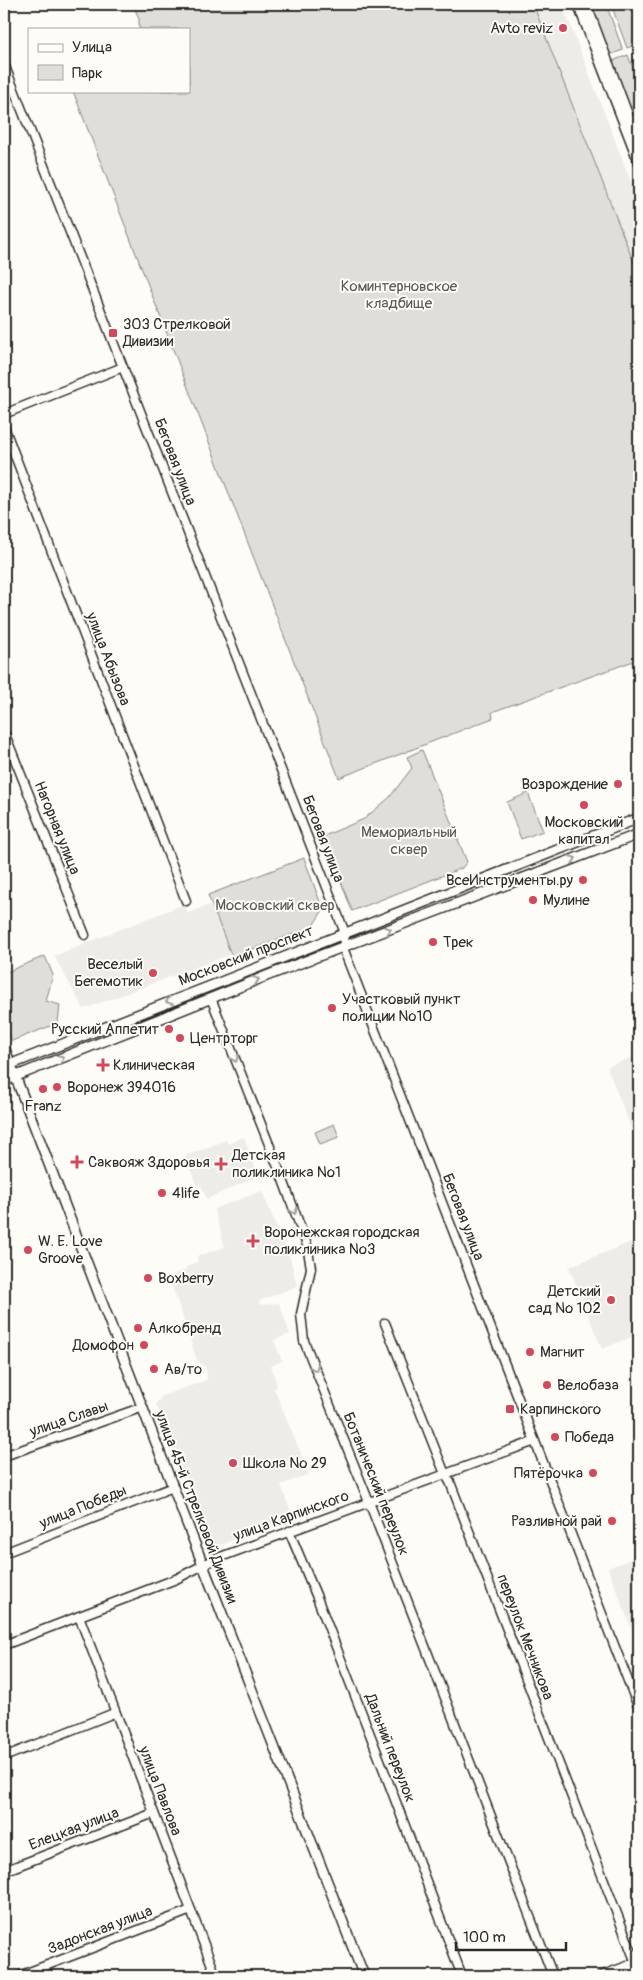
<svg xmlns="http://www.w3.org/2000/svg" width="643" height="1980" font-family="Pangolin,sans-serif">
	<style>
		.built { fill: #edece8 }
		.green { fill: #dfdeda; stroke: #858482 }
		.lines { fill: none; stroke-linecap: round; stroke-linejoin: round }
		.minor-casing { stroke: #2b2b2b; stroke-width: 11 }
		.major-casing { stroke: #2b2b2b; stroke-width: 12 }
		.minor { stroke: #fdfcf7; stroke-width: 8 }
		.major { stroke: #fdfcf7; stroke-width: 9 }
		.oneway { stroke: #9e9e9b }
		.poi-dot { fill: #d1495b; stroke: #fdfcf7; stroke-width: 2 }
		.labels { text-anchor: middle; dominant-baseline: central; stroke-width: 4; stroke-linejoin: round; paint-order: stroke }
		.poi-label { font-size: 15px; fill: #2b2b2b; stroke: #fdfcf7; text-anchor: start }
		.park-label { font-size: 15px; fill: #585857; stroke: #fdfcf7 }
		.street-label { font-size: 15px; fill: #2b2b2b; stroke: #fdfcf7 }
	</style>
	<rect width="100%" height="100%" fill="#fdfcf7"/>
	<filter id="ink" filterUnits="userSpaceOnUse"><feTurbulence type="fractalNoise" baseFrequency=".02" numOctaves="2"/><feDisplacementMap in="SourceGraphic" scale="10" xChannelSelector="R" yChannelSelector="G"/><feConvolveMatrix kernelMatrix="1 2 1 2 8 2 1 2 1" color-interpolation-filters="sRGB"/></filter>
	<g filter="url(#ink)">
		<path class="built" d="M533,4h29l77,198v74z
			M184,904l4,9 24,-9 19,50 -147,55 -30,-53z
			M639,1055v93l-32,-81z
			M244,1137l14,39 -51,23 -6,-14 -4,1 -12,-30 41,-16 2,4z
			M262,1191l28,67 7,28 -38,15 1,4 19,-2 11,31 -16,6 8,21 -11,5 6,20 -3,2 35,86 -28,11 12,33 -81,30 -56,-144 6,-8 45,-16 -1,-12 -9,-8 -28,-84 17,-6v-3l12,-5 -1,-6 28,-9 -11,-38z
			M639,1239v95l-37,15 -33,-82z
			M639,1556v92l-31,-80z"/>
		<path class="green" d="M133,4h400l106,272v383l-147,53 1,6 -154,60 -266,-687h116v-62h-50v-10z
			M589,4h17l17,46 -11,4 -5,-1z
			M611,4h28v40l-12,4z
			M628,55l11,30v19l-7,3 -5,-2 -15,-41 3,-4z
			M422,750l45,112 -5,6 -110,43 -28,-75 40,-17 25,-21 23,-30 -5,-11z
			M528,793l15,38 -22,8 -14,-37z
			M304,858l19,52 -11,17 -80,30 -24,-62z
			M45,956l8,19 -7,26 14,4 -2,18 -46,18 -8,-22v-46z
			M334,1124l5,13 -19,7 -5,-12z"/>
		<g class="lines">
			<defs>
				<path id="minor" d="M4,64l341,869 -2,15 296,761
					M4,414l119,-47
					M4,427l182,474
					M4,732l81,203
					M211,998l71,179 25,68 4,23 -10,46 3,27 65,161 184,474
					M385,1323l60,151 5,8 186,481
					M4,1456l139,-49
					M289,1531l27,64 64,165 82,216
					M4,1553l169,-66
					M79,1616l137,360
					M4,1645l172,-66 39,-20 320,-118
					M4,1757l110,-44
					M4,1871l150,-58
					M19,1976l172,-66"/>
				<path id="major" d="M578,4l61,158
					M586,4l53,141
					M4,1047l199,518 161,411
					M4,1067l635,-249
					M4,1081l265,-106 370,-141
					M602,1976l37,-14
					M623,1976l16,-6"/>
			</defs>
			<use href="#minor" class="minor-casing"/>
			<use href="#major" class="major-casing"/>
			<use href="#minor" class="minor"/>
			<use href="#major" class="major"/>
		</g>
		<defs><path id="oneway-chevron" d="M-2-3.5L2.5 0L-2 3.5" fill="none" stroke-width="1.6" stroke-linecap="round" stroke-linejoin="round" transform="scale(1.25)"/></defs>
		<g class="oneway">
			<use href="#oneway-chevron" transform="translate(573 859) rotate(-21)"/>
			<use href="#oneway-chevron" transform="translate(388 930) rotate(-21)"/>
			<use href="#oneway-chevron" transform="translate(256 980) rotate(-21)"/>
			<use href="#oneway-chevron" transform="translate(169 1001) rotate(159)"/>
			<use href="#oneway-chevron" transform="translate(61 1059) rotate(-23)"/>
			<use href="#oneway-chevron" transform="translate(235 1059) rotate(68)"/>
			<use href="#oneway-chevron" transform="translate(294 1211) rotate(70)"/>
			<use href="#oneway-chevron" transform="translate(315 1368) rotate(68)"/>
		</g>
	</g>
	<g class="poi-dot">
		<circle cx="563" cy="28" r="5"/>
		<rect x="108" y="328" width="10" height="10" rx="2.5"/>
		<circle cx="618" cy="784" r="5"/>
		<circle cx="584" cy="805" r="5"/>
		<circle cx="583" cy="880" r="5"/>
		<circle cx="533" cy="900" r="5"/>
		<circle cx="433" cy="942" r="5"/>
		<circle cx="153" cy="973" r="5"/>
		<circle cx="332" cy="1008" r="5"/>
		<circle cx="169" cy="1029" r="5"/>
		<circle cx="180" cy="1038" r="5"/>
		<path d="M100.5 1057.5h5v5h5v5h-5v5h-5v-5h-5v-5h5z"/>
		<circle cx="57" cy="1087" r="5"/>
		<circle cx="43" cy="1089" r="5"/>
		<path d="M74.5 1154.5h5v5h5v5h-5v5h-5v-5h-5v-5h5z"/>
		<path d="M218.5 1156.5h5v5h5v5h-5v5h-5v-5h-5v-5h5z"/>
		<circle cx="162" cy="1193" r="5"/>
		<path d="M250.5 1233.5h5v5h5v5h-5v5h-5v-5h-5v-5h5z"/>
		<circle cx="28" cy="1250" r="5"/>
		<circle cx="148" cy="1278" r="5"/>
		<circle cx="611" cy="1300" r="5"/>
		<circle cx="138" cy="1328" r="5"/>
		<circle cx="144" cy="1345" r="5"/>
		<circle cx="530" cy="1352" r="5"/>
		<circle cx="154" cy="1369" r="5"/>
		<circle cx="547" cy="1385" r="5"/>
		<rect x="505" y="1404" width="10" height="10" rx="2.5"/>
		<circle cx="555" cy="1437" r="5"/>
		<circle cx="233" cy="1463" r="5"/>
		<circle cx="593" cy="1473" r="5"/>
		<circle cx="612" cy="1521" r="5"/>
	</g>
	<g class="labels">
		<g class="poi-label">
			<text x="553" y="28" text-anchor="end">Avto reviz</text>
			<text x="123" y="324">303 Стрелковой<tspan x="123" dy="17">Дивизии</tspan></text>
			<text x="608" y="784" text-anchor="end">Возрождение</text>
			<text x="584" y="822" text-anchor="middle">Московский<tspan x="584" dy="17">капитал</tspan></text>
			<text x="573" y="880" text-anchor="end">ВсеИнструменты.ру</text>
			<text x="543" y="900">Мулине</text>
			<text x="443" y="942">Трек</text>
			<text x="143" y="964" text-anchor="end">Веселый<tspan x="143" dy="17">Бегемотик</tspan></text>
			<text x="342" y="999">Участковый пункт<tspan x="342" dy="17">полиции №10</tspan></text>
			<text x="159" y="1029" text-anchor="end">Русский Аппетит</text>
			<text x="190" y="1038">Центрторг</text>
			<text x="113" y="1065">Клиническая</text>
			<text x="67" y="1087">Воронеж 394016</text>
			<text x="43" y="1106" text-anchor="middle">Franz</text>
			<text x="232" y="1155">Детская<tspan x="232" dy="17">поликлиника №1</tspan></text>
			<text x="88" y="1162">Саквояж Здоровья</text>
			<text x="172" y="1193">4life</text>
			<text x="264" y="1232">Воронежская городская<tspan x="264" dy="17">поликлиника №3</tspan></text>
			<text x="38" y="1241">W. E. Love<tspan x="38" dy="17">Groove</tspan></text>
			<text x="158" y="1278">Boxberry</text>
			<text x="601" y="1291" text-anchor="end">Детский<tspan x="601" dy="17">сад № 102</tspan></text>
			<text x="148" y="1328">Алкобренд</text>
			<text x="134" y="1345" text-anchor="end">Домофон</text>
			<text x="540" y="1352">Магнит</text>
			<text x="164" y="1369">Ав/то</text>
			<text x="557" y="1385">Велобаза</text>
			<text x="520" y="1409">Карпинского</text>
			<text x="565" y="1437">Победа</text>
			<text x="243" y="1463">Школа № 29</text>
			<text x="583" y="1473" text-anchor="end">Пятёрочка</text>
			<text x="602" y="1521" text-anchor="end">Разливной рай</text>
		</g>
		<g class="park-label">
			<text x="399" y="286">Коминтерновское<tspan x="399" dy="17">кладбище</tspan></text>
			<text x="409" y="832">Мемориальный<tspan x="409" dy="17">сквер</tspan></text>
			<text x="275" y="905">Московский сквер</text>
		</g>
		<g class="street-label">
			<text transform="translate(175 462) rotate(69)">Беговая улица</text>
			<text transform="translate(108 659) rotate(69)">улица Абызова</text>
			<text transform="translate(57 828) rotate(68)">Нагорная улица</text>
			<text transform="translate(323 839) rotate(69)">Беговая улица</text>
			<text transform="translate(246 956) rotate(-21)">Московский проспект</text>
			<text transform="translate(463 1217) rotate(69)">Беговая улица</text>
			<text transform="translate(69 1419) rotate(-19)">улица Славы</text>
			<text transform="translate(376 1484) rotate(68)">Ботанический переулок</text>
			<text transform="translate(83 1507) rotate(-22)">улица Победы</text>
			<text transform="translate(196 1507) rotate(69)">улица 45-й Стрелковой Дивизии</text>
			<text transform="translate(291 1516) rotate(-20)">улица Карпинского</text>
			<text transform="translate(525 1637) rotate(69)">переулок Мечникова</text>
			<text transform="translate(390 1748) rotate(69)">Дальний переулок</text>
			<text transform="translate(160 1791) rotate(69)">улица Павлова</text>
			<text transform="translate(74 1829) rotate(-21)">Елецкая улица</text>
			<text transform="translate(100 1930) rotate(-21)">Задонская улица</text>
		</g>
	</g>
	<rect width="643" height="1980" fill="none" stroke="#fdfcf7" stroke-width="20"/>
	<rect x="10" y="10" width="623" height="1960" fill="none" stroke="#2b2b2b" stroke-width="2" filter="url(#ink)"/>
	<rect x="28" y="28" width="162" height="65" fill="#fdfcf7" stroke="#a9a8a5"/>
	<rect x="38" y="44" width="25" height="8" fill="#fdfcf7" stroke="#a9a8a5"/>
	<text x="72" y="52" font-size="15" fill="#2b2b2b">Улица</text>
	<rect x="38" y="65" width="25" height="15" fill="#dfdeda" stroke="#a9a8a5"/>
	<text x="72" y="78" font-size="15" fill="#2b2b2b">Парк</text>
	<path d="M456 1942v8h110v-8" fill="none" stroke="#2b2b2b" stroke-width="2.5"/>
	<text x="463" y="1942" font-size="15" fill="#2b2b2b" stroke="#fdfcf7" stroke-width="4" paint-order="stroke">100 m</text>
</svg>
